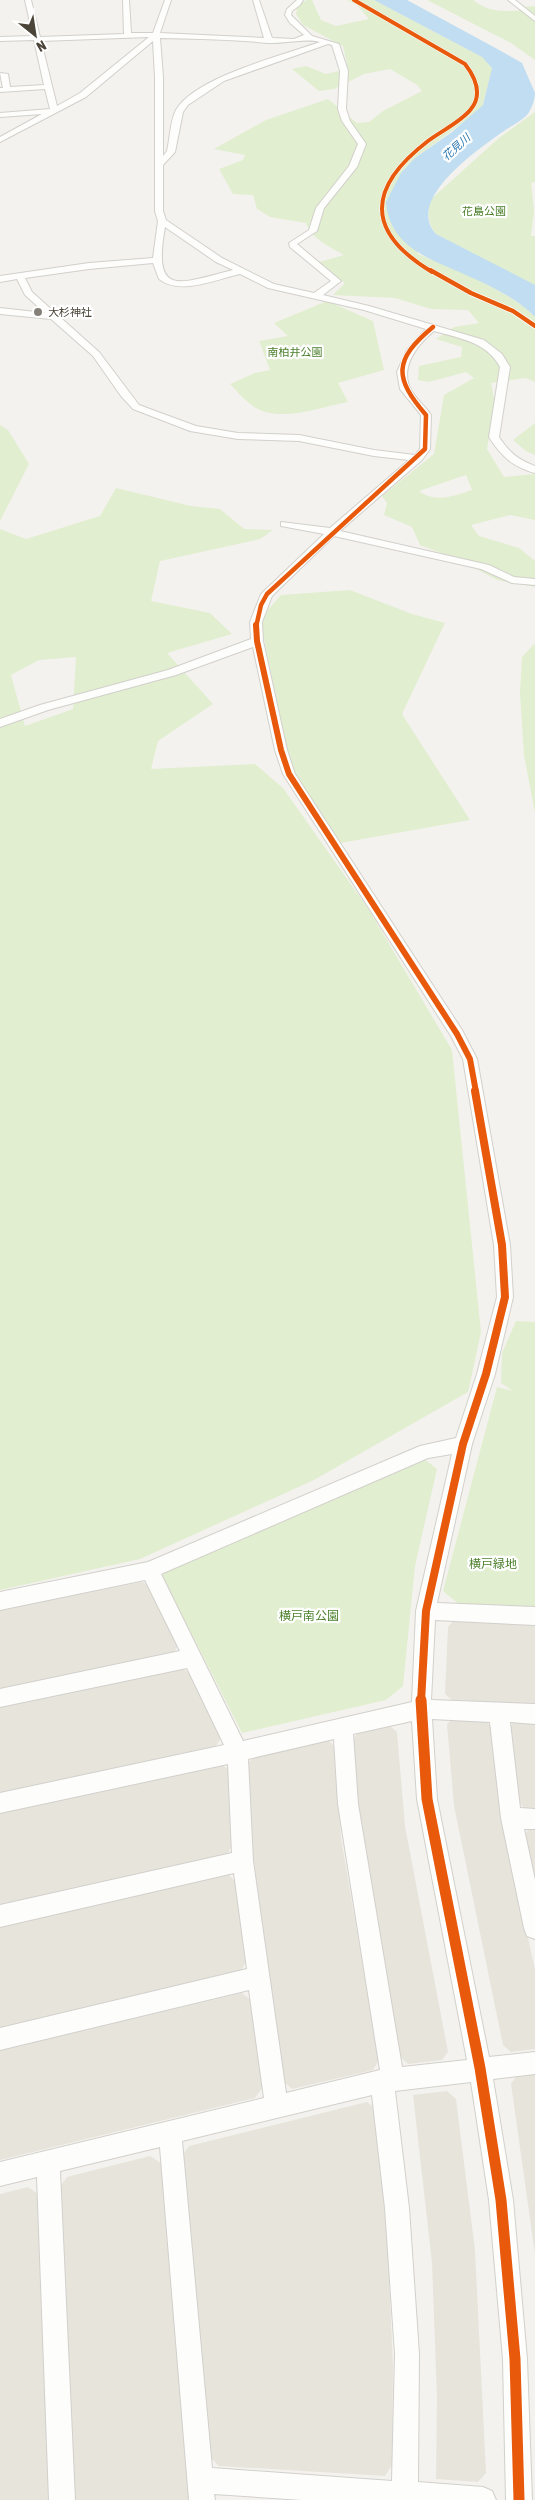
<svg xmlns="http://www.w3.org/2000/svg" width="535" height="2500" font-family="'Asap Condensed','Noto Sans JP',sans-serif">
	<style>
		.residential { fill: #e7e4dc }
		.green { fill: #e1eecf; fill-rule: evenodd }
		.water { fill: #c0ddf1 }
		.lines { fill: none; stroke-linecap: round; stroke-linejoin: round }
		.minor-casing { stroke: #d2d0cb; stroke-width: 2 }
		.minor { fill: #fdfdfc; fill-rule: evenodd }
		.cycleway-far4-casing { stroke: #fff; stroke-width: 5 }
		.cycleway-far3-casing { stroke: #fff; stroke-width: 6 }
		.cycleway-far2-casing { stroke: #fff; stroke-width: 9 }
		.cycleway-far1-casing { stroke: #fff; stroke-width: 11 }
		.cycleway-casing { stroke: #fff; stroke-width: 14 }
		.cycleway-far4 { stroke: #e8590c; stroke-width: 4 }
		.cycleway-far3 { stroke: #e8590c; stroke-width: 4.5 }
		.cycleway-far2 { stroke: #e8590c; stroke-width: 6 }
		.cycleway-far1 { stroke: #e8590c; stroke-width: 8 }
		.cycleway { stroke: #e8590c; stroke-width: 11 }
		.poi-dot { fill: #868178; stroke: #fff; stroke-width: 2 }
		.labels { text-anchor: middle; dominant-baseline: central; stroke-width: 4.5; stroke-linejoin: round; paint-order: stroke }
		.far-water-label { font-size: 11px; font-style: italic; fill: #2e7ab2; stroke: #fff }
		.far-park-label { font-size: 11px; fill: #4a7f2a; stroke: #fff }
		.far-poi-label { font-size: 11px; fill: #4b4439; stroke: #fff; text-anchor: start }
		.park-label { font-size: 12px; fill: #4a7f2a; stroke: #fff }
	</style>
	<rect width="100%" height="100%" fill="#f4f2ee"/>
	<path class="residential" d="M142,1582l8,4 28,60 -5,8 -173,35v-79z
		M454,1620l81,4v80l-83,-4 -7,-6 3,-67z
		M182,1669l9,4 30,65 -5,8 -216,47v-86z
		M453,1719h30l8,7 12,101 32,142v80l-24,3 -8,-7 -49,-239 -7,-82z
		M515,1721l20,1v87l-11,-1 -6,-7 -10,-73z
		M389,1725l8,7 8,94 43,226 -6,8 -34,4 -9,-8 -39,-221 -7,-96 6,-7z
		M327,1739l7,7 7,92 38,222 -6,10 -81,19 -9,-8 -22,-157 -12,-108 -2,-52 7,-7z
		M221,1764l8,6 3,76 -5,9 -227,50v-93z
		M530,1828h5v54l-11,-47z
		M228,1874l7,7 11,81 -6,10 -240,56v-102z
		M242,1993l9,7 11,88 -7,10 -255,62v-110z
		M535,2072v182l-24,-170 6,-9z
		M447,2091l9,8 19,151 11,223 -8,9 -42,-3 1,-81 -5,-135 -19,-168z
		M367,2102l9,7 10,98 7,159 -1,99 -7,11 -166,-10 -10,-10 -27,-300 7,-10z
		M150,2156l11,7 28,337h-115l-15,-312 8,-11z
		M28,2187l10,7 12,306h-50v-306z"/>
	<path class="green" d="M307,0h5l9,20 15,6 33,-7 -12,-14 -10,-5h27l108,57 10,11 -9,37 -11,11 -57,42 -14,15 17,81c35,15 91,36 117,63v65l-9,-4 -35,5 4,20 -8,46 17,28 31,-3v46l-25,-5 -39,10 8,11 40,12 16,13v26l-38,-7 -37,-20 -40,-15 -8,-18 -28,-12 3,-12 -5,-7 52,-42 10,-59 30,-17 -8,-6 -37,10 -11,-2 1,-14 42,-9 1,-10 -26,-8 18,-12 25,-4 -11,-13 -37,-1 -36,-11 -62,-3 12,-12 -29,-20 28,-8c-14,-8 -32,-16 -38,-32l-36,-6 -13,-8 -4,-14 -20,-1 -14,-25 24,-9 2,-5 -31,-6 52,-29 62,-21 29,24 12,-1 14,-11 39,-20 -5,-6 -27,-16 -26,5 -30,15 -15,2 -27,-22 14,-3 20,8 22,-5 -5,-23 -40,-21 -7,-11 2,-10zM466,475l6,15c-17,6 -38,13 -53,1z
		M427,0h46c15,12 31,12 49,10l6,6 5,-2 -9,-7 11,-1v54l-24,-17z
		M535,112v70l-4,1 3,28 -3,25h4v50l-99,-52c-8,-11 -8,-19 -7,-33l70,-63z
		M327,301l46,20 11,49 -46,13 10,19c-28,5 -69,22 -95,4 -9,-6 -16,-15 -23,-22l25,-11 15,-3 -11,-29 29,-5 -14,-13z
		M535,423v32l-9,-4 -13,-11z
		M0,425l8,5 21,34 -29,57z
		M116,488l75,18 29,3 24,20 29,1 -13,9 -100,22 -9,40 59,12 22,21 -65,19 46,51 -55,37 -7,28 104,-5 28,24 86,122 83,140 29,282 -13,60 -154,88 -174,79 -140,31v-1061l26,10 74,-23zM76,657l-3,52 -48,17 -14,-51 28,-15z
		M350,590l62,24 33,9 -43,91 68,106 -130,23 -50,-78 -30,-146 21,-24z
		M535,643v170l-11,-58 -4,-62 2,-36z
		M516,1321l19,1v286l-76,-4 -16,-13 54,-204 16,4 -12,-8 1,-30z
		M424,1459l13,10 -22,97 -12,120 -17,14 -144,33 -82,-161z"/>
	<path class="water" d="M374,0h33l94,51 21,12 13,30c0,7 -4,17 -8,22 -7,7 -18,12 -26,18 -25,18 -96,67 -65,101l99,51v32c-17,-18 -46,-32 -69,-42 -35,-16 -76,-27 -80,-73l15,-29 14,-15 37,-26 31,-27 9,-37 -10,-11z"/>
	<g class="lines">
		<defs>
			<path id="minor" d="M25,0h6l9,37 84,-3 -1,-34h6l2,33h22l12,-33h6l-11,33 104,5 -11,-38h6l13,38 22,1 10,-4 -14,-12 -5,-8 2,-6 10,-9h6l-3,5 -8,6 -1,4 21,21 27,8 9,27 -2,38 4,12 16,23 -9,23 -33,41 -7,23 -20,13 44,37 -18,14 46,11 115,34 18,14 8,13 -11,70c10,15 19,23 36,29v7c-22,-6 -34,-17 -46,-36l11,-70c-13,-25 -41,-29 -66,-36 -17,14 -35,37 -23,59 5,9 14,16 20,25l-1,34 -8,11 -82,71 149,34 25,12 21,2v6l-23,-2 -31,-14 -147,-33 -62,60 -10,26 1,19 24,109 8,24 167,256 15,29 33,186 3,52 -18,77 -23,70 -35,159 98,4v18l-100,-5 -4,80 104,4v20l-25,-2 10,86 15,1v20h-11l11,51v59l-8,-3 -3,-8 -23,-110 -11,-96 -58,-3 5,80 52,258 46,-5v22l-42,5 20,121 14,159 5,141h-26l-3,-141 -14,-159 -18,-118 -76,9 14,117 10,146 -1,128 65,5 9,4 4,9h-194l-88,-6 1,6h-26l-29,-353 -100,24 15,329h-26l-12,-323 -37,9v-24l264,-64 -15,-108 -249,60v-22l247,-59 -13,-96 -234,54v-22l232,-52 -4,-89 -228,49v-20l224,-48 -37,-77 -187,39v-18l180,-38 -35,-71 -145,30v-18l148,-30 272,-116 36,-8 21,-64 20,-77 -3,-52 -31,-186 -12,-23 -168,-262 -8,-24 -22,-103 -77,28 -128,35 -48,17v-8l40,-14 128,-35 83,-31 -1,-17 11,-28 63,-60 -43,-8v-4l49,6 79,-68 -35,-4 -75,-15 -61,-2 -48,-8 -57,-22 -12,-13 -28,-40 -42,-37 -51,-5v-6l45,5 -20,-18 -8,-16 -17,3v-6l89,-13 64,-5 5,-37 -3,-10v-134l-2,-36 -67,56 -86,45v-5l42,-23 -42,3v-4l50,-4 -5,-20 -45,3v-4h3l-3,-15 8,1 2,13 34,-2 -10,-45 -34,1v-4l33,-1zM149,37l-69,56 -23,13 -16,-65zM160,38c36,1 72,1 108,5 18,1 35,-5 52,-1 -36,13 -125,35 -144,68 -6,11 -6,29 -9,41l-4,5v-79zM328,44l4,1 8,26 -2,38 4,12 16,23 -9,22 -33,42 -7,22 -20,13 1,4 41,34 -17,12 -40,-9 -52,-26 -56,-38 -3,-9v-46l12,-13 8,-40 5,-7 36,-24zM165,227l51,35 17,8c-53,13 -81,29 -68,-43zM153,263l6,16c21,17 58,0 81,-5l28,14 96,22 62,19 -19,21 -10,22 3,17 21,26 -1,34 -5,6 -41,-5 -75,-15 -61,-2 -42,-7 -57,-21 -40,-53 -67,-60 -7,-14 64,-9zM452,1454l-36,157 -4,91 -169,39 -82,-167 267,-116zM412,1721l5,78 50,261 -65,7 -44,-263 -5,-70zM334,1739l4,65 42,266 -94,23 -33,-232 -5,-102zM372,2095l13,113 10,146 -3,127 -180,-13 -30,-327z
				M508,0h7l20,16v5z"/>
		</defs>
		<use href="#minor" class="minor-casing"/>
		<use href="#minor" class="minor"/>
		<defs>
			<path id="cycleway-far4" d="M354,0l111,64c10,13 18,30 6,45 -10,13 -30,22 -43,32 -60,46 -64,90 4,131"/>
			<path id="cycleway-far3" d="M430,270l41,23 42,18 22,15
				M256,627l5,-22 6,-11 158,-145 1,-34c-32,-37 -33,-55 7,-88"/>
			<path id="cycleway-far2" d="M256,625l1,16 24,109 8,24 168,260 13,25 6,33"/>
			<path id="cycleway-far1" d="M421,1702l5,-91 37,-167 23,-70 19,-77 -3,-52 -27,-154"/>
			<path id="cycleway" d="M421,1700l6,99 53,269 21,132 14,159 4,141"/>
		</defs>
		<use href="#cycleway-far4" class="cycleway-far4-casing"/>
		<use href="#cycleway-far3" class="cycleway-far3-casing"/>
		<use href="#cycleway-far2" class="cycleway-far2-casing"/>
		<use href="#cycleway-far1" class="cycleway-far1-casing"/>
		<use href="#cycleway" class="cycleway-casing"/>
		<use href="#cycleway-far4" class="cycleway-far4"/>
		<use href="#cycleway-far3" class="cycleway-far3"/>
		<use href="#cycleway-far2" class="cycleway-far2"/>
		<use href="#cycleway-far1" class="cycleway-far1"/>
		<use href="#cycleway" class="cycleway"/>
	</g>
	<circle class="poi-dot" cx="38" cy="312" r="5"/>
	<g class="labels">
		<g class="far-water-label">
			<text transform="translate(456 147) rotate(-42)">花見川</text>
		</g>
		<g class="far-park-label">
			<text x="484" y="211">花島公園</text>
			<text x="295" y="352">南柏井公園</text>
		</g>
		<g class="far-poi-label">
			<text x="48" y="312">大杉神社</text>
		</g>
		<g class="park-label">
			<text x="493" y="1564">横戸緑地</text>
			<text x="309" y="1616">横戸南公園</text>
		</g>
	</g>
	<g transform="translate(35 35) rotate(150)" stroke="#ffffff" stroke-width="4" paint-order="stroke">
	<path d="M0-4L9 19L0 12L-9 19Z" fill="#4b4439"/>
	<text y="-8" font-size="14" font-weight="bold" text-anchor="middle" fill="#4b4439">N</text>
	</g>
</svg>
